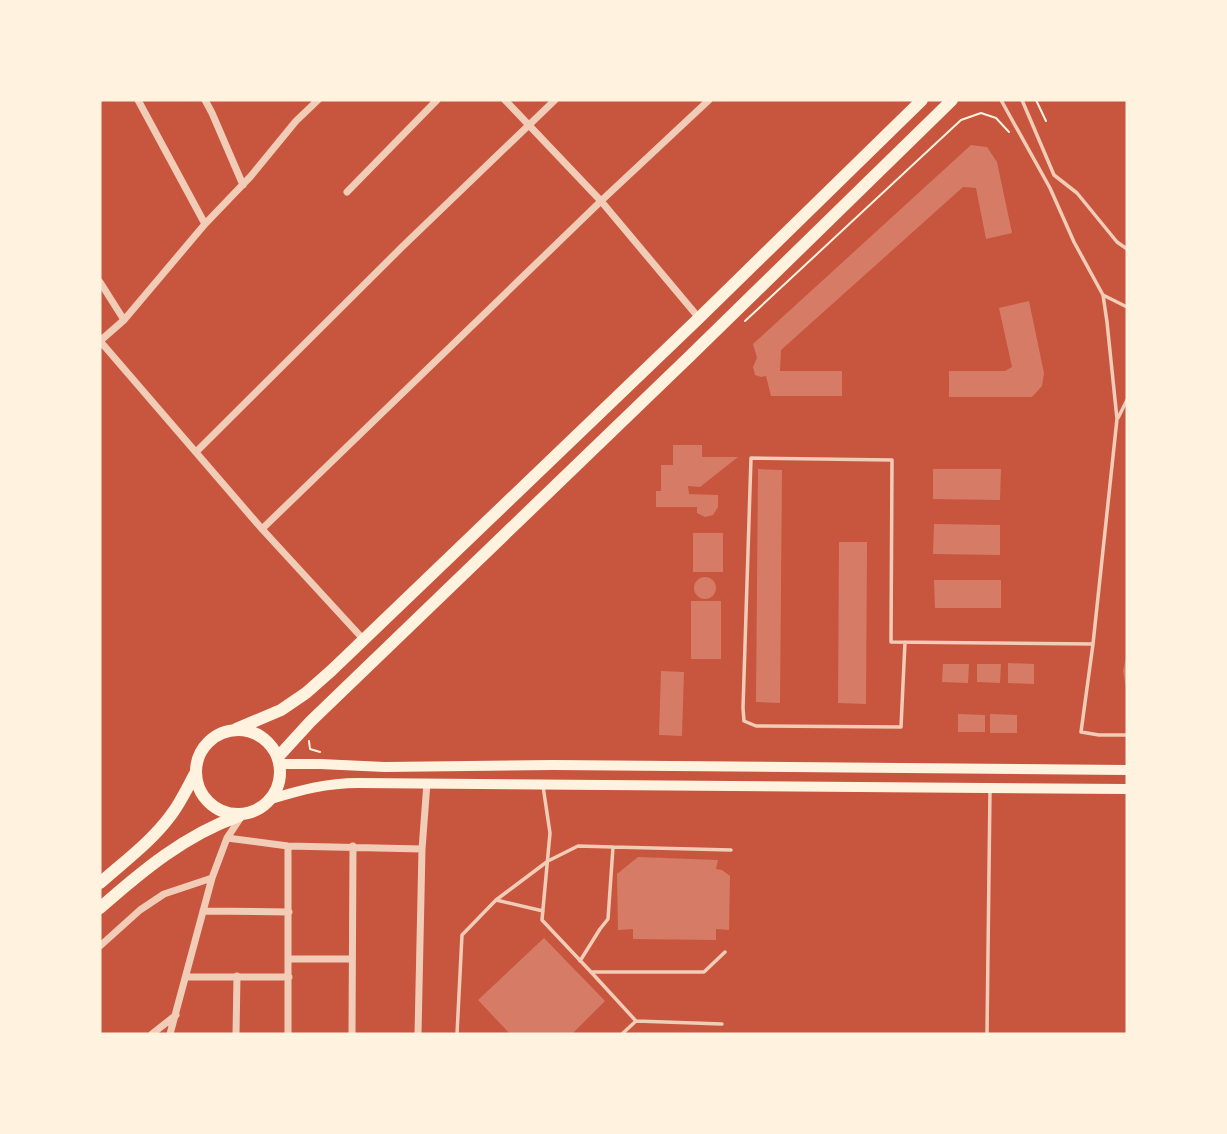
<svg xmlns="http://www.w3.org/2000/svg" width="1227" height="1134" font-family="'Nunito Sans',sans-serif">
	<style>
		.building { fill: #d67c66 }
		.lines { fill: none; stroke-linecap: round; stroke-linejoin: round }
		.path { stroke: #fff3e0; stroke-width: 2 }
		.service { stroke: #f1ccb7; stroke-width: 3.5 }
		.minor { stroke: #f1ccb7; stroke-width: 7 }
		.secondary { stroke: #fff3e0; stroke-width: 10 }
		.trunk { stroke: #fff3e0; stroke-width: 12 }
	</style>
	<rect width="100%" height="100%" fill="#c8553d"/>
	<path class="building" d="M971,145l16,2 10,15 15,71 -26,6 -10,-51 -13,-1 -182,163 -1,21h62v25h-71l-5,-20 -5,1 -6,-2 -2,-8 4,-9 -4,-14z
		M1029,301l15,72 -2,13 -10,11h-83v-26h56l7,-4 -13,-59z
		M673,445h29v12h36l-38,30 -12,-1 1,8 29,1v12l-5,8 -8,2 -8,-4v-6h-41v-16h5v-26h12z
		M758,469l24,1 -2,233 -24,-1z
		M933,469h68l-1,31 -67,-1z
		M934,524l66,1v30l-67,-1z
		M693,533h30v39h-30z
		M839,542h28l-1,162 -28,-1z
		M694 588a11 11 0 1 1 22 0a11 11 0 1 1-22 0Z
		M934,580h67v28h-66z
		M691,601h30v58h-30z
		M1126,657l1,1v30h-1l-3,-17z
		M1008,663l26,1v20l-26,-1z
		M943,664h26l-1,19 -26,-1z
		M977,664h24l-1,19 -23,-1z
		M661,671l23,1 -2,64 -23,-1z
		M958,714l27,1v17h-27z
		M990,714l27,1v18h-27z
		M638,857l80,3 -2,9 6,1 8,6 -1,54 -13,-1v11l-83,-1v-10l-15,1 -1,-56z
		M544,938l61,63 -33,33h-62l-32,-34z"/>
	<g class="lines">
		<path class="path" d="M1036,100l10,21
			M745,321l216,-201 20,-7 15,5 13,14
			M309,741l1,8 10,3"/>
		<path class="service" d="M1001,100l49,88 24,54 29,53 4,27 10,97 -24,225 -12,88 18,3h28
			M1022,100l32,75 23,18 40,49 10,7
			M1103,295l24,12
			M1118,418l9,-18
			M905,642l-4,85 -145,-1 -12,-5 -1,-13 8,-250 141,2 -1,182 202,2
			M543,786l7,47 -8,87 49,52h113l21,-20
			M613,847l118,3
			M543,911l-47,-11 52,-39 30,-15 35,1 -5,72 -8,10 -20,32
			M591,972l45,49 86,3
			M457,1034l5,-99 34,-35
			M622,1034l14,-13
			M987,1034l3,-244"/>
		<path class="minor" d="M138,100l67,124
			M205,100l7,13 31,72
			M505,100l96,101 98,117
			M347,192l90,-92
			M100,282l24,38
			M100,341l162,188 102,111
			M100,341l24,-21 81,-96 46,-48 45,-55 22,-21
			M196,452l207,-206 152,-146
			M262,529l339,-328 108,-101
			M227,838l61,8 134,3
			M288,846v188
			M203,911l86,1
			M100,946l40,-36 24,-16 48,-16
			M289,959h63
			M186,977h103
			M152,1034l24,-19
			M170,1034l42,-156 15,-40 14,-21
			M236,1034l1,-58
			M352,1034l1,-188
			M418,1034l4,-185 5,-66"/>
		<path class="secondary" d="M280,764h40l65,3 168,-2 574,5
			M271,799c30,-9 55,-16 87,-16l769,6"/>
		<path class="trunk" d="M236,729l45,-19 25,-17 26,-23 367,-352 223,-218
			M196 772a42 42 0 1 1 84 0a42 42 0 1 1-84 0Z
			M278,757l32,-35 381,-367 261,-255
			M100,883c25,-22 52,-42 71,-68 10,-13 17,-29 25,-43
			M100,908c42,-37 85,-73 139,-92"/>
	</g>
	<rect width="1227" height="1134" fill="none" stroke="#fff3e0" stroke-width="203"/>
</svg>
